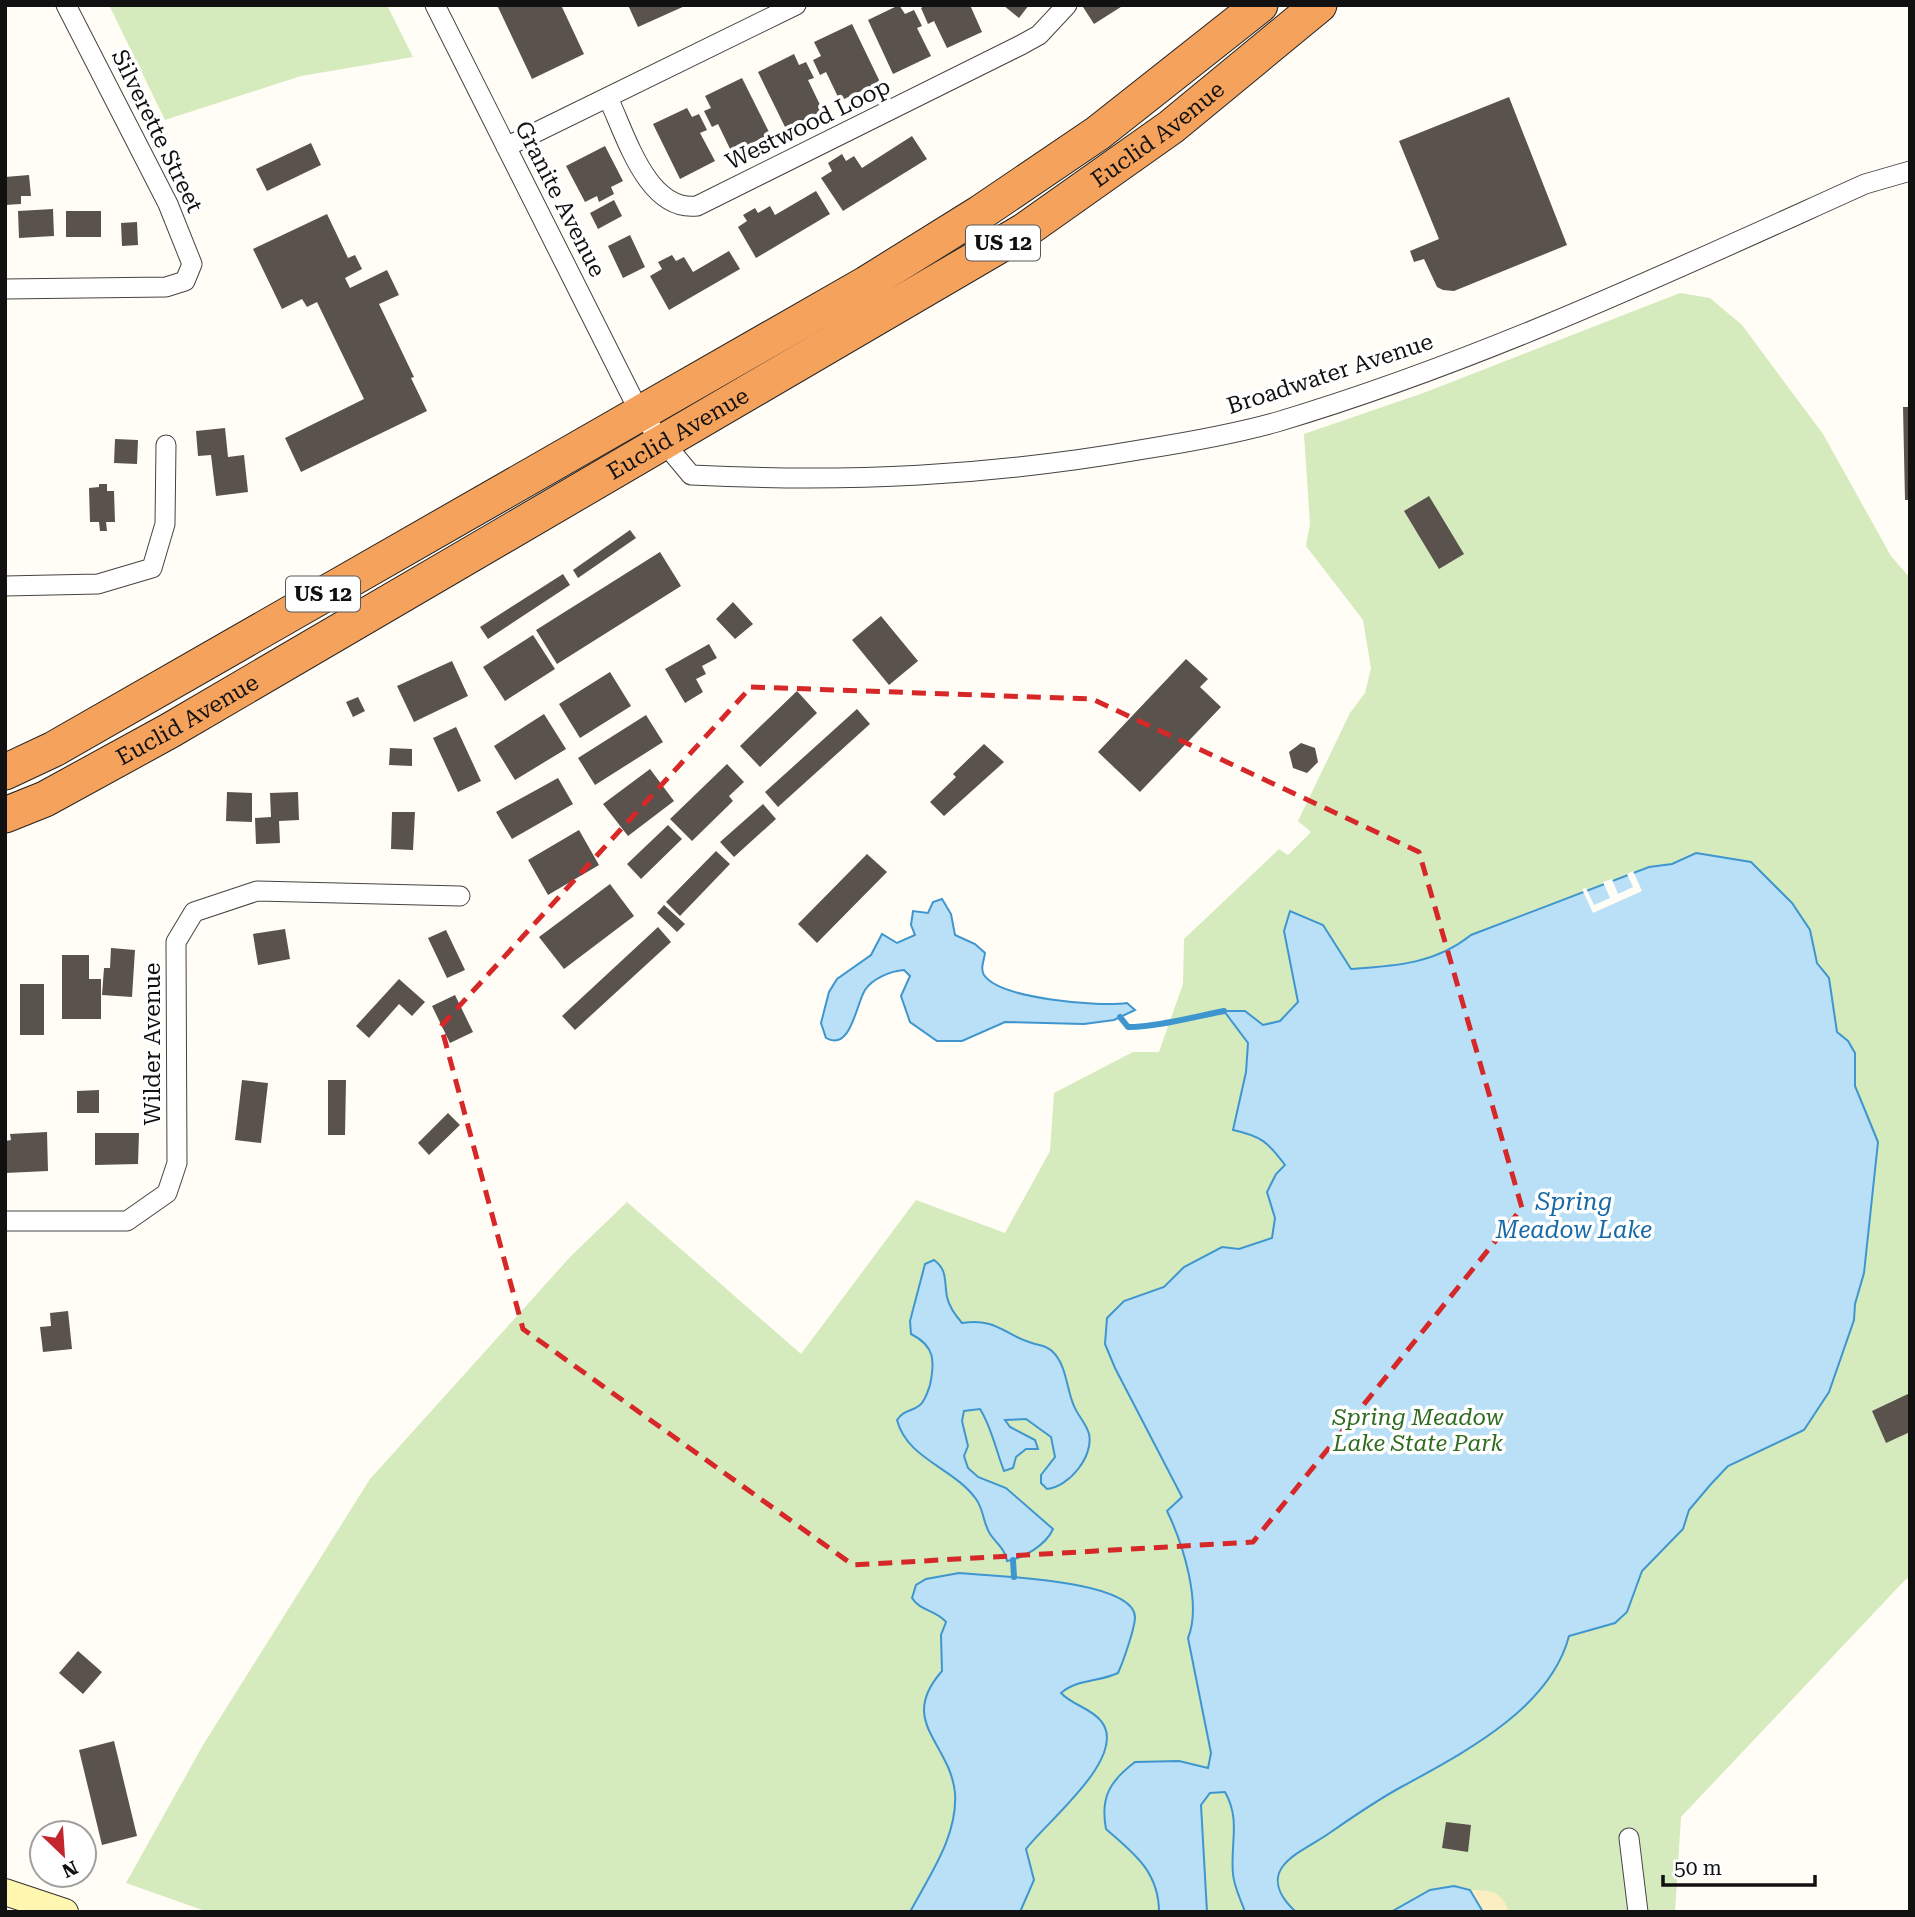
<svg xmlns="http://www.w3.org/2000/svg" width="1915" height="1917" font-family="'Roboto Serif',serif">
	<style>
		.green { fill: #d5ebbd }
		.sand { fill: #fbeec1 }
		.water { fill: #b9e0f7; stroke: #3f96cf; stroke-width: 2 }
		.pier { fill: #fffdf5 }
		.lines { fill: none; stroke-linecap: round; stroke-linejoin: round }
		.stream { stroke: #3f96cf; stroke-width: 6 }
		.building { fill: #5a524d }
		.street-casing { stroke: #444; stroke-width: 21 }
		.secondary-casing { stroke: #333; stroke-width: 28 }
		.highway-casing { stroke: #222; stroke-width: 37 }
		.street { stroke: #fff; stroke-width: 19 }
		.secondary { stroke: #fff6b0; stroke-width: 26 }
		.highway { stroke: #f5a25d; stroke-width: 35 }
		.marked { fill: none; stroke: #d62828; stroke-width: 5; stroke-dasharray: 14 9; stroke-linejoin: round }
		.labels { text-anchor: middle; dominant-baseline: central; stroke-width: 7; stroke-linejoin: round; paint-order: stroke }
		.shield { fill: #fff; stroke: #585858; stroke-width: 2 }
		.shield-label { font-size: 21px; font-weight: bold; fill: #111 }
		.street-label { font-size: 23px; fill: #111; stroke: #fff }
		.park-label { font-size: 23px; font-style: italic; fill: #2f6b1f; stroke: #fff }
		.water-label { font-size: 24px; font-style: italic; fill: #1768a6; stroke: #fff }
	</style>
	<rect width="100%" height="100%" fill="#fffdf5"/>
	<path class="green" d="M109,5h278l26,52 -112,19 -136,44z
		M1680,293l30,5 32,27 81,109 68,122 19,22v1000l-4,1 -225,238 -6,95h-1467l-82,-29 77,-138 167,-266 201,-223 56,-54 174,152 115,-154 89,33 45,-82 4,-58 79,-41h26l24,-68 1,-45 95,-90 9,6 23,-23 -13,-11 52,-108 15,-20 6,-25 -8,-48 -57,-74 4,-22 -6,-90 122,-42z"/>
	<path class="sand" d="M1470,1890c21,0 32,1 39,22h-26z"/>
	<path class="water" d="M1696,853l55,9 41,41 18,27 7,33 12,15 8,54 11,9 7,12v33l23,56 -14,131 -9,31 -1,16 -25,72 -25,38 -76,36 -17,18 -22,26 -6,19 -41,42 -15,41 -12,11 -46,13c-19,73 -106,117 -166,150 -26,14 -49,30 -72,46 -15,11 -37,20 -48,34 -13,17 1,35 13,46h-51c-4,-12 -11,-25 -12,-38 -3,-30 8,-54 -8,-82l-15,1 -9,12 6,107h-48c0,-40 -25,-59 -53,-83 -6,-32 4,-48 29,-67l44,-1 29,7 3,-15 -23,-115c14,-34 -5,-94 -21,-127l15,-14 -67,-129 -10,-24 2,-26 17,-17 40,-14 20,-20 38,-20 17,2 33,-11 3,-20 -8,-26 9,-18 9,-9c-17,-23 -24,-29 -52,-35l13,-58 2,-29 -24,-32h21l18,14 17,-4 18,-19 -14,-71 6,-20 33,14 28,44c44,-3 84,-5 120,-34l178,-68 23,-3z
		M942,899l9,15 4,21 20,9 10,9c-1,8 -5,15 -1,22 16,24 115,32 143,28l8,7 -21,10 -30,4 -79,-2 -43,19h-25l-27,-19 -9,-26 9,-20 -6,-6c-13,1 -31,8 -39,20 -9,14 -14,62 -39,48l-5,-15 8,-31 8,-13 34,-24 11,-21 15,9 18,-8 -4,-10 2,-14 15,2 5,-11z
		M934,1260c14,10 10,22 13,37 2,10 9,19 15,26 36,-5 42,12 70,20 9,3 13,2 20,8 15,14 14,37 22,55 4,10 12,17 15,28 5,22 -20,53 -42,55l-6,-6v-8l14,-18 -4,-20 -25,-18 -21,1 5,7 25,13 3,9h-12l-10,8 -3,11 -9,3c-8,-20 -12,-43 -24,-62l-16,2 -2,10 6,25 -4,10 4,12 10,9 28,11 47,41c-7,16 -29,29 -46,32 -2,-12 -10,-17 -17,-27 -7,-11 -6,-24 -14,-35 -22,-31 -69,-40 -79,-79 7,-11 15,-8 23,-15 5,-4 8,-14 10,-20 5,-24 5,-39 -19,-51l-1,-13 15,-57z
		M959,1573c30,3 175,6 176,44 0,11 -12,45 -17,56 -19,9 -41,6 -57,20 11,12 30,15 40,28 29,35 -55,101 -75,128l8,31 -14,32h-110c19,-36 48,-76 45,-119 -5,-51 -58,-71 -13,-122l-1,-36 5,-13c-10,-12 -26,-11 -34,-24l4,-13 10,-6z
		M1454,1886l16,4 13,22h-92l39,-22z"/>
	<path class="pier" d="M1633,871l9,20 -49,22 -11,-24 4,-1 8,17 16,-7 -7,-16 9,-3 6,15 15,-7 -6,-13z"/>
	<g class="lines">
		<path class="stream" d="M1120,1017l8,10c24,1 70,-11 96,-16
			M1013,1560l1,17"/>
	</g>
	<path class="building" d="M497,5h64l23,49 -52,25z
		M628,5h59l-49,22z
		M899,5l6,9 9,-4 8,16 -5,2 14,28 -38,18 -25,-54z
		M926,5h44l12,27 -35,16 -13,-27 -6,3 -7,-16z
		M1003,5h26l-10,13z
		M1086,5h38l-30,19 -11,-17z
		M852,24l28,58 -40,19 -14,-29 -6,3 -7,-15 8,-4 -7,-14z
		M794,54l5,11 7,-3 8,16 -6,2 15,31 -37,18 -28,-57z
		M742,78l28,56 -38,19 -14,-29 -6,3 -8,-16 7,-3 -6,-12z
		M1509,97l58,148 -113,46 -11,-1 -6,-3 -13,-28 -10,3 -4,-11 29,-12 -40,-98z
		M687,108l5,9 7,-3 8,16 -7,3 15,28 -35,18 -27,-55z
		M912,136l15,23 -84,52 -22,-33 11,-7 -4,-8 14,-9 4,7 8,-5 8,12z
		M311,143l10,22 -54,26 -11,-22z
		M605,146l18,35 -12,6 3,7 -15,8 -2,-6 -12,6 -19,-36z
		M29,175l2,21h-10v8l-16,1v-28z
		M816,191l14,23 -74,44 -18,-31 9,-6 -4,-6 12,-7 3,5 12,-7 5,9z
		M614,200l8,16 -24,13 -8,-16z
		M53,209l1,27 -35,2 -1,-27z
		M66,211h35v26h-35z
		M327,214l21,44 7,-3 7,14 -17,9 5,10 37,-18 12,25 -20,9 35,73 -3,1 16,33 -126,61 -16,-34 79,-39 -47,-97 -10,5 -5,-8 -20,10 -29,-60z
		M137,222l1,23 -16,1 -1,-23z
		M630,235l15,32 -22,11 -15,-32z
		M729,251l11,18 -71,41 -19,-34 12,-7 -4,-7 14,-7 4,6 8,-4 9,15z
		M1903,407h7v93h-5z
		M225,428l3,29 16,-2 4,37 -32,4 -5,-41 -13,1 -2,-25z
		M115,439l23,1 -1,24 -23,-1z
		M99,484h8v7h7l1,31h-9l1,9h-7l-1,-9h-9l-1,-34 10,-1z
		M1429,496l35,58 -25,15 -35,-58z
		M630,530l6,8 -58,40 -5,-8z
		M660,552l21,34 -124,78 -21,-34z
		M563,574l7,11 -82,54 -8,-12z
		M733,602l20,22 -18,15 -19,-20z
		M881,616l37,45 -29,24 -37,-45z
		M533,635l22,34 -50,32 -22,-34z
		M709,644l8,14 -15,8 4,8 -10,5 7,13 -18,11 -20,-34z
		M1186,659l22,20 -8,8 21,20 -81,85 -42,-40z
		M452,661l16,35 -54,26 -17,-36z
		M610,672l21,34 -51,32 -21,-34z
		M797,691l20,22 -57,54 -20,-21z
		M358,697l7,14 -12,6 -7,-15z
		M857,709l13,15 -92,83 -13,-15z
		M544,714l22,35 -51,31 -21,-34z
		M646,715l17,27 -68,43 -17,-27z
		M456,727l25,54 -23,11 -25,-54z
		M1301,743l14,5 3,14 -11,11 -14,-5 -4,-16z
		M984,744l20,18 -60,54 -14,-14 26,-25 -3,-3z
		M390,748l22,1v17l-23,-1z
		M727,764l17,18 -15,14 4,5 -41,40 -22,-22z
		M650,769l24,32 -46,35 -25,-32z
		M558,778l15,26 -61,35 -16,-27z
		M227,792l25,1v29l-26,-1z
		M298,792l1,28 -20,1 1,22 -24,1 -1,-26 16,-1 -1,-24z
		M763,804l13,15 -42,38 -14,-15z
		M392,812h23l-2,38 -22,-1z
		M668,825l14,14 -41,40 -14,-15z
		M579,830l20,35 -51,30 -20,-35z
		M716,851l14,13 -50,52 -14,-14z
		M867,854l20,18 -70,71 -19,-19z
		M610,884l24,32 -70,53 -25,-32z
		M664,905l21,19 -8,8 -20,-19z
		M658,927l13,15 -96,88 -13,-14z
		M285,929l5,30 -32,6 -5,-31z
		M446,930l19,40 -18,8 -19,-40z
		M111,948l24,2 -3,47 -30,-2 2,-27h6z
		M62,955h27v24h12v40h-39z
		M399,979l26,23 -13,14 -13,-12 -30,34 -13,-12z
		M20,984h24v51h-24z
		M455,995l18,37 -23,11 -18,-37z
		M242,1080l26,3 -7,60 -26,-3z
		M328,1080h18l-1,55h-17z
		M99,1090v23h-22v-22z
		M448,1113l12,12 -31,30 -11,-12z
		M47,1132l1,39 -43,2v-32l6,-1 -1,-6z
		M95,1133h44l-1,31 -43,1z
		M68,1311l4,38 -29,3 -3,-25 11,-1 -1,-13z
		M1910,1393v39l-24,11 -14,-32z
		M78,1651l24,21 -19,22 -24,-21z
		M114,1741l23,95 -35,9 -23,-95z
		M1446,1822l25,3 -3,27 -26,-4z"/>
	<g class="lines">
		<defs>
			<path id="street" d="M435,5l206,410 50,60c157,8 299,1 454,-26 44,-7 89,-15 132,-27 204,-61 395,-151 588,-238l45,-13
				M608,98c18,37 39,114 89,108l324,-161 18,-10 28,-30
				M506,147l290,-142
				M5,289l161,-2 19,-6 7,-17 -24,-60 -102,-199
				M5,586l93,-2 54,-16 13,-44 1,-79
				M5,1221h122l40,-28 10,-30 -1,-221 18,-30 63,-21 203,5
				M1629,1838l9,74"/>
			<path id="secondary" d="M5,1892l60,20"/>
			<g id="highway">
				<path d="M5,772l49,-23 812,-465 114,-71 118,-80 162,-128"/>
				<path id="s1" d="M5,815l40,-16 124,-68 855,-500 147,-104 148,-122"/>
			</g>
		</defs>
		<use href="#street" class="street-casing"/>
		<use href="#secondary" class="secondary-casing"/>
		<use href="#highway" class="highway-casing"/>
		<use href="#street" class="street"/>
		<use href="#secondary" class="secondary"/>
		<use href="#highway" class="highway"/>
	</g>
	<path class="marked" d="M751,687l341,12 327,153 103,356 -269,334 -400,23 -330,-236 -82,-303z"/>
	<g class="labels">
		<g class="shield">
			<rect x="966" y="225.5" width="74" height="35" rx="5"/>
			<rect x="286" y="576.5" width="74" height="35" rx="5"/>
		</g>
		<g class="shield-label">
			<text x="1003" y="243">US 12</text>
			<text x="323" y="594">US 12</text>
		</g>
		<g class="street-label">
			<text transform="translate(808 124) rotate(-26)">Westwood Loop</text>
			<text transform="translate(157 131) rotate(64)">Silverette Street</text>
			<text stroke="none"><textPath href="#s1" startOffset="1340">Euclid Avenue</textPath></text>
			<text transform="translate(560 199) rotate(63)">Granite Avenue</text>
			<text transform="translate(1330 374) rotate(-18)">Broadwater Avenue</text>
			<text stroke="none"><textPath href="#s1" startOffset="774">Euclid Avenue</textPath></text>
			<text stroke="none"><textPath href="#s1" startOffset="206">Euclid Avenue</textPath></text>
			<text transform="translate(152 1044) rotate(-90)">Wilder Avenue</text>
		</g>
		<g class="park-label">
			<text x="1418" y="1417">Spring Meadow<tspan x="1418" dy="26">Lake State Park</tspan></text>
		</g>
		<g class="water-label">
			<text x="1574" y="1202">Spring<tspan x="1574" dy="28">Meadow Lake</tspan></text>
		</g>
	</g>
	<rect width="1915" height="1917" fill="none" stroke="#111111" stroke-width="14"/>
	<g transform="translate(63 1854) rotate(155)"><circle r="33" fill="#ffffff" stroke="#a0a0a0" stroke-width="2"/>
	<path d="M0-5L12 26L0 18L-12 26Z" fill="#c4262e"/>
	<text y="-10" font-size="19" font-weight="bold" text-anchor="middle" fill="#111111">N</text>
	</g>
	<path d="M1663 1875v10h152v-10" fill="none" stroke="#111111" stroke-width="3.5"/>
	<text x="1674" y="1875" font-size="21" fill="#111111" stroke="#ffffff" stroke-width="5" paint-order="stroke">50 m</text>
</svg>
